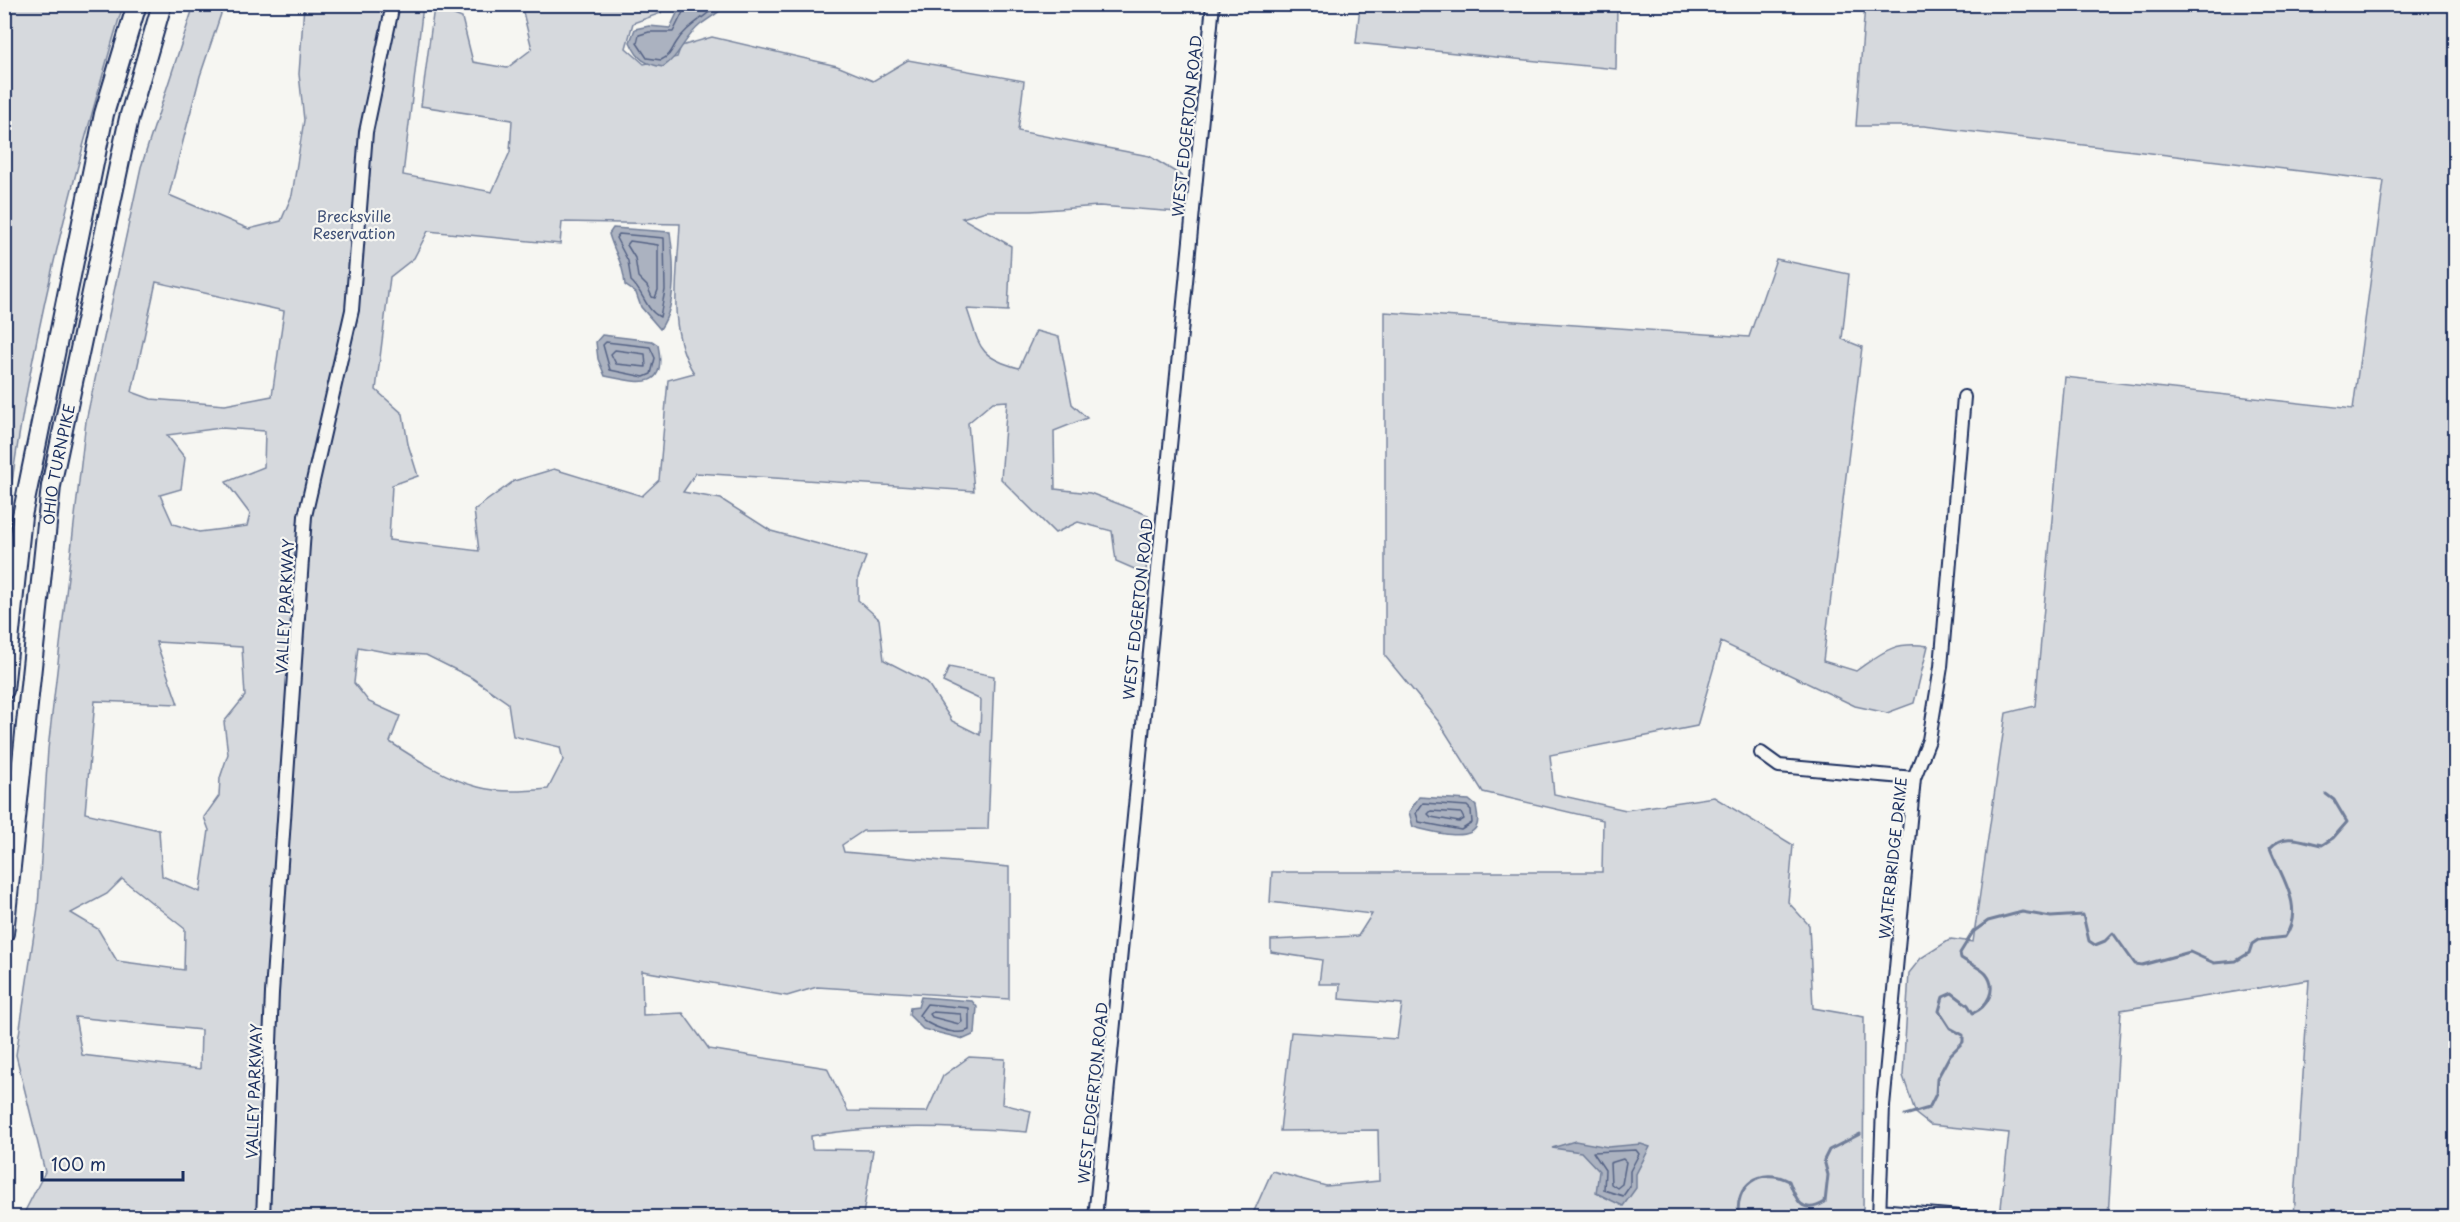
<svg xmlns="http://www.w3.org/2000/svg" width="2460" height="1222" font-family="'Playpen Sans',sans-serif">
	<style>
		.green { fill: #d6d9dd; stroke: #78849e; stroke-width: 1.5; fill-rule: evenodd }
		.water { fill: #abb2c0; stroke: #717e99; stroke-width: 1.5 }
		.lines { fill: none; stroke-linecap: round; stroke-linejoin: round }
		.shore { stroke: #556385; stroke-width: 1.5 }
		.stream { stroke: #717e99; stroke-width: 3 }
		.minor-casing { stroke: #1b2f5e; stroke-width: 16 }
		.highway-casing { stroke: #1b2f5e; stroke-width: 22 }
		.minor { stroke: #f6f6f2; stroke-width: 12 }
		.highway { stroke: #f6f6f2; stroke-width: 18 }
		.labels { text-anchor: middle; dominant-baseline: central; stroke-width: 4.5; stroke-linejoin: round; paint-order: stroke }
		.street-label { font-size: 15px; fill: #1b2f5e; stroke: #f6f6f2 }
		.park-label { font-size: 15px; fill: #405177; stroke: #f6f6f2 }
	</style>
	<rect width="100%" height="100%" fill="#f6f6f2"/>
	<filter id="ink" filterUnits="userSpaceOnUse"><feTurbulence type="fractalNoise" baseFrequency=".0167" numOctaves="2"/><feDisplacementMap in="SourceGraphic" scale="12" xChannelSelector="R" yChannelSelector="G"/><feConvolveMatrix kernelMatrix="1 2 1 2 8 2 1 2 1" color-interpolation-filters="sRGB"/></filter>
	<g filter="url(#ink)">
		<path class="green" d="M663,4l-2,9 -28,10 -7,25 18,16 33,-7 4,-11 31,-9 125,29 36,15 35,-21 116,21 -6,50 131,25 33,20 -5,36 -78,-6 -68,5h-45l-24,7 49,28 -3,65 -41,-2c13,37 10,48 52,59l17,-37 23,6 13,67 15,14 -33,13 1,58 35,4 58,22 -2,59 -30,-13 -4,-30 -34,-9 -23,11 -54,-54 6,-78 -14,1 -25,21 6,68 -278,-18 -13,19 38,7 50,32 95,26 -8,21v22l21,19 5,41 43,22 25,39 28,14 1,-35 -38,-18 6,-15 45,9 -6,153 -125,2 -21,14 2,7 165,15v132l-192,-12 -30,9 -145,-25 1,44 40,-2 26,36 118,19 21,43 79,1 16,-36 26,-19 36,2 -3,45 29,7 -4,21c-71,-5 -145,-9 -216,4l1,13 61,1 -10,65 -3,2h-838l23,-45 -29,-117 22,-148 10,-158 38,-328 55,-254 53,-162h30l-24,71 -31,119 80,34 32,-8 11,-26 12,-75 -5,-46 5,-69h119l-20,170 89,17 18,-40 2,-32 -91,-14 13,-99 28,11 11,44 34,6 25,-19 -9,-37 -22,-7zM562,222l118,2c-2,50 -14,106 14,149l-26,7 -9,100 -17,16 -88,-27 -40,12 -40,29 5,41 -90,-11 3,-55 26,-9 -10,-32 -5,-30 -27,-24 14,-113 24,-19 14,-27 132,13zM156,282l128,29 -12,85 -47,9 -74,-6 -19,-7zM221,428l44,3 -1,36 -38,15 24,32 -3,12 -48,6 -26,-8 -13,-29 21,-6 4,-31 -18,-23zM156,642l86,5 3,49 -21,26 4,32 -8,24 -1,18 -15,21 5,13 -9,62 -38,-16 -3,-46 -74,-17 10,-112 83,3zM358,647l33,6 35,2 46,23 36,25 5,33 47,11 3,13 -15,29c-23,2 -48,4 -70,-2 -31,-8 -62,-28 -88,-45l10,-26 -31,-14 -15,-19zM122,879l63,50 -1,41 -67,-9 -19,-32 -27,-16 36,-19zM75,1017l126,13 -1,39 -118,-14z
			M4,5h119c-51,173 -97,349 -118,530z
			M1357,5h260l-1,64 -260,-26 4,-37z
			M1865,5h590v1212h-161l15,-237 -188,30 -13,207h-108l9,-84 -79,-8 -14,-11 -13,-38 6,-103 12,-15 30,-19 22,3 33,-229 29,-7 30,-329 288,32 31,-228 -460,-55h-68z
			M1776,259l73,15 -7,65 20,8 -39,314 33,10c27,-19 37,-30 72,-25l-14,57 -27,10 -32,-7 -134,-64 -24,84 -147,29 4,39 72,16 88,-13 79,48 -5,57 21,23 4,83 51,9 -1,200 -612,1 21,-47 54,15 53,-5 -1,-51 -98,1 11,-99 106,7 5,-35 -63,-5 1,-15h-21l3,-24 -51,-8v-12l87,-4 14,-22 -102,-12 2,-30h330l1,-52 -120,-28 -44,-70 -54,-66v-344l364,25z"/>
		<path class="water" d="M681,5h45c-8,9 -17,13 -26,20 -16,13 -20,31 -37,42 -18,-3 -25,-7 -33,-25l5,-13 14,-3 21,2z
			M613,228l57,4c4,28 8,73 -10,97l-19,-22 -5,-14 -11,-8c-2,-24 -10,-30 -16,-51z
			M602,335l50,6 6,4c10,48 -21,37 -53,31l-7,-17 -2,-17z
			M1419,797l50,3 7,6c1,6 3,13 1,19 -6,19 -50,5 -64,2l-4,-15z
			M921,997l51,4 5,6 -2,27 -11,5 -41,-10 -14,-14 1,-7 8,-1z
			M1575,1141l33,6 33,-3 9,3 -14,27v14l-13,18 -27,-13 3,-22 -18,-19 -29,-4z"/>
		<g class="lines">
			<path class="shore" d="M687,4l-14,28h-24l-10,3 -2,8 10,15 14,2c10,-5 10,-9 15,-17 10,-17 29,-25 42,-39
				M619,234l45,4 1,52 -5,27c-14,-6 -17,-26 -29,-36l-3,-20 -12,-23z
				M630,241l28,4v45l-3,8 -3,-1 -5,-11 -9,-9 -3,-19 -8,-13z
				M606,342l44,5 5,11 -4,16 -7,3 -34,-7 -7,-25z
				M615,350l30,4 1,13 -30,-3 -5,-10z
				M1423,803l44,3 4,4 1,13 -11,7 -42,-8 -3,-9z
				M1431,811l30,2 3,6 -5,3 -28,-5 -3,-3z
				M927,1004l42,4v22c-12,7 -43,-4 -50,-15z
				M933,1012l28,2 1,8 -3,2 -27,-7 -2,-3z
				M1636,1150l3,4 -9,17v15l-7,10 -19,-6 1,-20 -12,-18z
				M1623,1159l3,3 -4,22 -5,4 -6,-4 -1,-21z"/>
			<path class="stream" d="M1905,1115l24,-7 7,-14 1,-15 13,-24 13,-13v-7l-13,-7 -11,-17 4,-14 9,-4 16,12 5,8c14,-6 25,-24 13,-39 -5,-6 -18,-11 -25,-16l-1,-5 13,-21 15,-11 34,-9 29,5 32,-2 6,26 6,4 10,-4 8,-8 22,31 7,1 48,-13 24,11 22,-2 13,-8 3,-9 6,-4 27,-3c20,-30 -4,-60 -15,-89 15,-17 34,-6 52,-3l11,-7 14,-16 -13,-22 -8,-6
				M1739,1218c-6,-33 22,-52 50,-37 7,19 13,35 36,21l3,-27 -4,-15 5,-10 31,-16"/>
			<defs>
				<path id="minor" d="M1761,753l18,13 135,12
					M1879,1210l93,8
					M263,1218l9,-225 33,-477 47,-206 14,-178 27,-128
					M1095,1218l118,-1214
					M1879,1218l4,-112 31,-328 15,-38 12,-73 23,-270"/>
				<g id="highway">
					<path d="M4,690l18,-174 82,-402 33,-110"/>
					<path id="s1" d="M4,933l47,-447 78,-368 33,-114"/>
				</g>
			</defs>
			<use href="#minor" class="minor-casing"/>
			<use href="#highway" class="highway-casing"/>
			<use href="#minor" class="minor"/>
			<use href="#highway" class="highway"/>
		</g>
	</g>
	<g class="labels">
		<g class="street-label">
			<text transform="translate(1186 126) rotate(-84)">WEST EDGERTON ROAD</text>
			<text stroke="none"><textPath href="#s1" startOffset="472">OHIO TURNPIKE</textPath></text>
			<text transform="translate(284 606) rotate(-87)">VALLEY PARKWAY</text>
			<text transform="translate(1137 609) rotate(-84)">WEST EDGERTON ROAD</text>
			<text transform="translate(1892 858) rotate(-84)">WATERBRIDGE DRIVE</text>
			<text transform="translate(253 1091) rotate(-88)">VALLEY PARKWAY</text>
			<text transform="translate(1092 1093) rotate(-84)">WEST EDGERTON ROAD</text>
		</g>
		<g class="park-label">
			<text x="354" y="215">Brecksville<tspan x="354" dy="17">Reservation</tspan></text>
		</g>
	</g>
	<rect width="2460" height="1222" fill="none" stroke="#f6f6f2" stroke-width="24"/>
	<rect x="12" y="12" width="2436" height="1198" fill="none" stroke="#1b2f5e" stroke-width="2" filter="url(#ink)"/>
	<path d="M42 1171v9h141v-9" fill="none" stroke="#1b2f5e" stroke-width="3"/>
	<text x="51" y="1171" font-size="18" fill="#1b2f5e" stroke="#f6f6f2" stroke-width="4.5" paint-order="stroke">100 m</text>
</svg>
